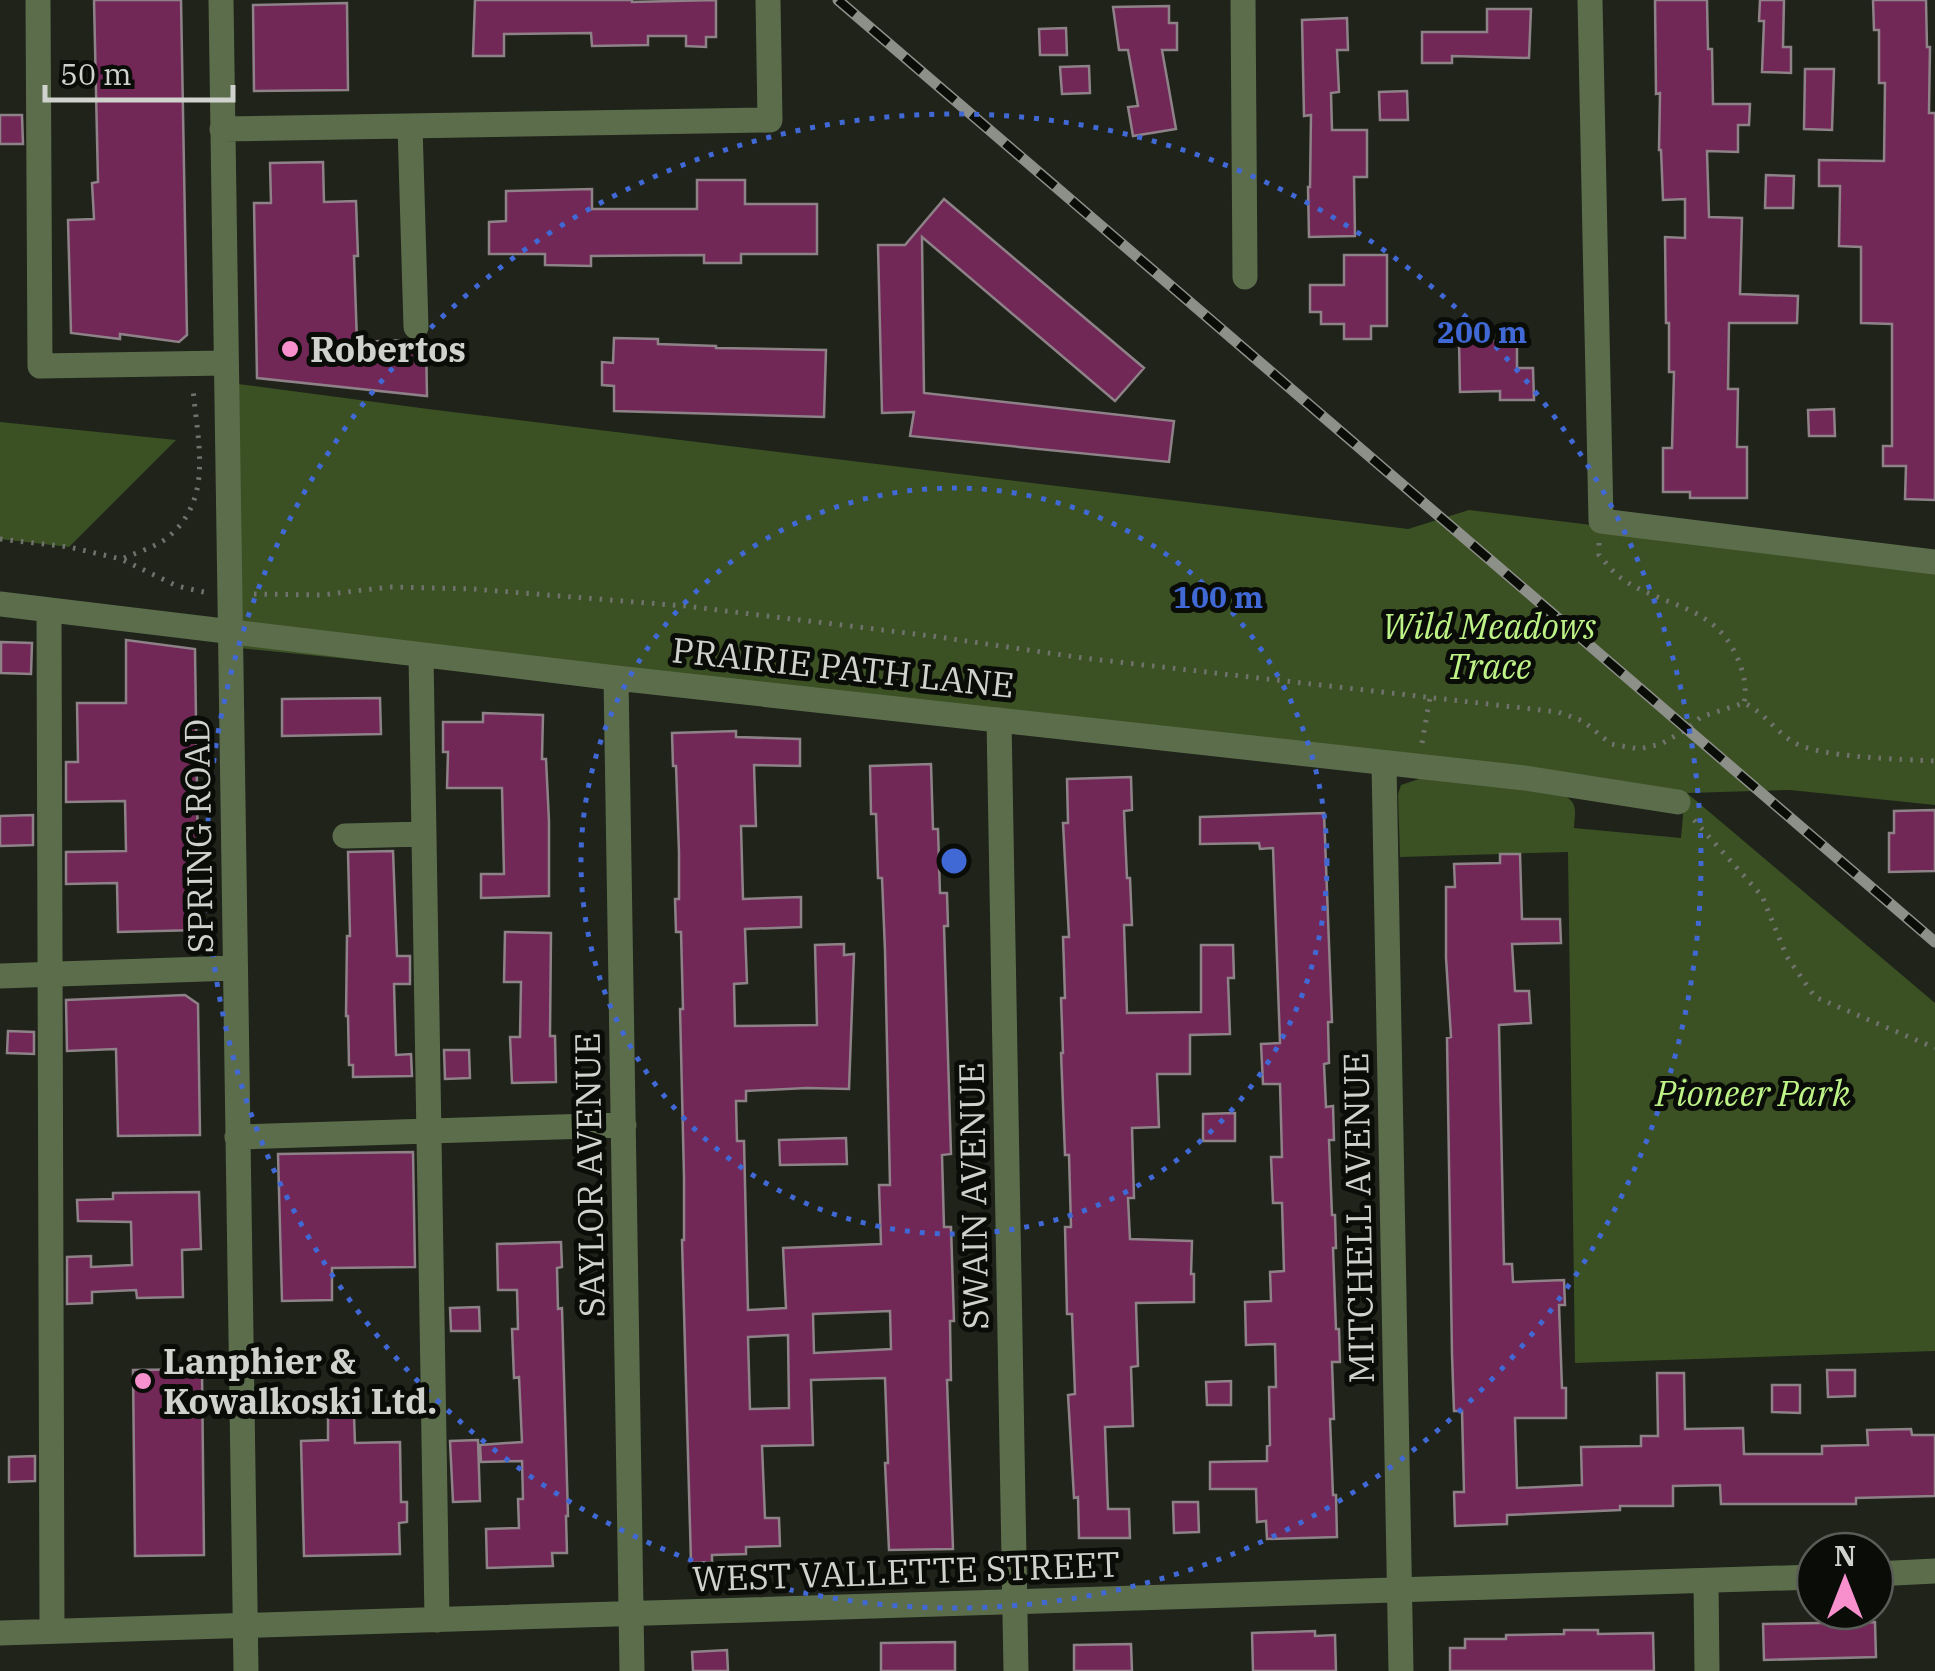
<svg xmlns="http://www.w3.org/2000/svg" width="1935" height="1671" font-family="'IBM Plex Serif',serif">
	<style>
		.green { fill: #3b5123 }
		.building { fill: #712857; stroke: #8e8288; stroke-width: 2.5; fill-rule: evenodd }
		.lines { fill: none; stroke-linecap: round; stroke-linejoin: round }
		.path { stroke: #6f736b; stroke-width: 5; stroke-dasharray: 2.5 8; stroke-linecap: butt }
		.minor { stroke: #5c6d4c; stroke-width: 25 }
		.rail-casing { stroke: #8d9089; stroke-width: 11 }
		.rail { stroke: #0a0c08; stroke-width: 8; stroke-dasharray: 22; stroke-linecap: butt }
		.ring { fill: none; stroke: #4169d6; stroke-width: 5; stroke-dasharray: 5 10 }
		.poi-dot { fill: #f790cd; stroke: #0a0c08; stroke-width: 4 }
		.labels { text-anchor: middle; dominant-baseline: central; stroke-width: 10; stroke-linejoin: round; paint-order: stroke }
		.poi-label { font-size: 35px; font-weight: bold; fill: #d0d3cd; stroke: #0a0c08; text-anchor: start }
		.park-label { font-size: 35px; font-style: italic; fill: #bef387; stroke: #0a0c08 }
		.street-label { font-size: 35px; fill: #d0d3cd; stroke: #0a0c08 }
		.centre { fill: #4169d6; stroke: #0a0c08; stroke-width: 5 }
		.ring-label { font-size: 30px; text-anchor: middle; font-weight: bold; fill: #4169d6; stroke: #0a0c08; stroke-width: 10; stroke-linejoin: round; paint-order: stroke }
	</style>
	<rect width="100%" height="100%" fill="#1f231a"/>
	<path class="green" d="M238,384l190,25 980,120 61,-19 466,57v238l-145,-15 -103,3 248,210v348l-360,12 -7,-511 -168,5 -2,-63 3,-9 21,-7 138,15c19,9 15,17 14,35l107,10 4,-45 -1446,-145z
		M0,422l176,18 -107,107 -69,-8z"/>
	<path class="building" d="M94,0h87l6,335 -8,7 -59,-8v5l-49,-6 -3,-113 26,-1 -2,-36 6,-1z
		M475,0h157v2l84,-2v37h-10v10l-20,-1v-10h-38v9l-56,1 -1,-13 -87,1v22h-31z
		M1655,0h52l1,49h4l1,55h37l-1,21h-11v27l-31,-1 2,66 33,1 -2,76 58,2 -1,27h-68l-1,66h10l-1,58h10v51h-57v-6h-27v-44h9l2,-76h-5v-49h-3l-1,-86 20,1v-39l-22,1 -2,-50h-2l1,-57 -4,1z
		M1760,0h24l-1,47h8v26l-29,-1 2,-51h-5z
		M1873,0h53l1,47h3l-1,66h6v387l-30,-1 1,-33h-23v-20h9v-122l-31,-1v-76l-22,-1 1,-60h-21v-26l65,1 1,-78h-6v-53h-5z
		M347,3l1,87 -94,1 -1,-86z
		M1169,6v17h8v27h-15l14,79 -43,7 -5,-29 10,-1 -10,-56h-9l-6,-43z
		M1487,9h44l-2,49 -77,-2v7h-30v-31h65z
		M1347,18l1,32h-11l2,42 -8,1 1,37h35v47h-13l1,59 -46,1 -1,-50h2l1,-72 -7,1 -2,-96z
		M1066,28l1,27h-27l-1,-26z
		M1089,66l1,27 -28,1 -2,-27z
		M1805,69h29l-2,61 -28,-1z
		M1407,91l1,29h-28l-1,-28z
		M0,115h22l1,29h-23z
		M323,162l1,40 32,-1 2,55h-4l3,86 50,-2 9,3 10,-3 1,56 -170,-18 -3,-175h17l-1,-40z
		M1766,175l28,1 -1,32h-28z
		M697,180h48v24h72v50h-76v9h-37v-8l-113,1v10l-46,-1v-11h-56v-32l17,-1v-30l86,-2v20h105z
		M944,199l200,169 -29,33 -193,-164 2,156 250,28 -5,41 -259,-26 4,-24 -32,1 -4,-168h27z
		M1344,255h43v71h-16v13h-27v-15h-23v-12h-11v-27h34z
		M614,338l44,1v5l58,2v2l110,2 -2,67 -210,-6v-25l-12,-1v-23l11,1z
		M1517,340v28h16l1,32h-34v-9l-40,1 -1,-51z
		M1834,409l1,27h-26l-1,-26z
		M126,640l69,9 4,281 -81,2 -1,-49 -51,1v-32l60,-1 -1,-50 -59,1v-40h12l-1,-59h49z
		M1,642l31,1 -1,31 -30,-1z
		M380,698l1,36 -99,2v-37z
		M483,713l60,2 -1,44h4l3,62v75l-68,2v-24h23l-2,-86h-55l1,-36h-5v-30h40z
		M736,731v6l64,2v27l-46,-1 2,61h-15l2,73 58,-2v30l-56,2 2,54 -13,1 1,42 82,-1 -2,-80 29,-1v11l10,-1 -5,135 -42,-1 -61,3v10h-10l1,40h7l4,169 38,-2 -3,-60 98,-4 -2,-59h11l-5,-234 -3,-73h-4l-2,-64h-5l-1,-48 61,-2 2,65h5l2,64h7l1,33h-4l7,228 -9,1 2,72h7l3,94h-4l1,59h-4l6,169 -64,1 -4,-87h3l-3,-85 -74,2 2,65 -51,1 3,72h14l1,28 -34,1v7l-34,1v7l-21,1 -9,-323h2v-63l-4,-168h3l-2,-77h-5l-1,-33h4v-47l-3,-86h-3l-1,-33zM890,1311l1,38 -77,4 -1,-39zM788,1335l1,73 -39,1 -2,-72z
		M1131,777l1,33 -8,1 3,67h3l2,47h-8l3,88 74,-1v-67h32l1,33h-6l2,56 -40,1v39h-33l2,53 -27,1 2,70h-6l2,41 62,2 -1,33h3v28l-58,1 2,63 -7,1 2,59 -28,1 3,82h21l1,29h-51l-1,-41 -4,1 -6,-103 7,-1 -3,-80h-5l-2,-87h6l-2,-72h-4l-4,-102h2l-2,-55h4l-2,-61h6l-6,-114h5l-1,-44z
		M1935,810v61l-46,1v-39h5v-22z
		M1324,813l8,209h-4l1,41 -5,1 2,43 7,-1 1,34h-5l3,75h3l1,33h-3l3,81h3l1,33h-8l2,57h-4l3,76h3l1,42 -70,2 -1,-18 -9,1 -1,-33h-46v-27l57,-1v-15l3,-1 -1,-58h7l-1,-43 -29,1 -1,-43 26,-1 -1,-29 14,-1 -2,-68h-9l-2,-46h11l-2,-73h-17l-2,-40 19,-1 -7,-195 -13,1 -1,-6 -59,1v-27z
		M33,815v30l-33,1v-30z
		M393,851l4,105h13v28h-16l2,71 15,-1 1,22 -59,1v-12h-4l-1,-49h-2l1,-80h3l-2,-84z
		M1500,854h20l2,65h38l1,24 -49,1 3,47h14l2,32 -32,2 5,239h8l1,18 51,-2 1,25h-6l3,83h4v30h-51l2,70 65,-3 -1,-38 60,-1v-10h17l-1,-63h27l1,56 58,-1 1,26h78v-8l46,-1 -1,-15 44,-1 1,6h23v61l-79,2v6h-135l-1,-19 -47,1v20h-53v4l-113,5v9l-52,2 -1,-34h10l-2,-81h-8l-2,-56 -5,-317 4,-1 -5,-79v-71h9l-1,-23 46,-1z
		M505,932l46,1 -1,103h5l1,46 -44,1 -2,-46h10l1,-55h-17z
		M185,995l13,9 2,131 -82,1 -2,-87 -49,2 -1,-51z
		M8,1031l26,1v22l-27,-1z
		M444,1050h25l1,28 -25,1z
		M1235,1113v28h-32v-27z
		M846,1138l1,26 -67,1 -1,-25z
		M413,1152l2,115 -83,1v32l-50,1 -4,-147z
		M199,1192l2,57 -19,1 1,47 -46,1 -1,-8 -44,2v11l-25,1v-47l24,-1v11l41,-2 -1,-43 -53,-1 -1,-21 36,-1v-6z
		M561,1242l1,25 -5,1 1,41 4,-1 6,208h-2l1,37h-15l1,13 -66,2 -1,-39 33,-1 -1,-29h5l-1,-38 -41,1 -1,-17 42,-3 -3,-65 -5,1 -2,-49h6l-1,-39h-19l-1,-46z
		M479,1307l1,24h-29l-1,-23z
		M202,1369l2,186 -69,1 -2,-186z
		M1827,1370h28v26l-27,1z
		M1231,1381v24h-24l-1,-23z
		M1772,1385h28v28l-28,-1z
		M328,1416h26l1,27 45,-1 1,60h6v20l-8,1 1,31 -96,2 -3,-115 27,-1z
		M478,1440l2,61 -27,1 -3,-61z
		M35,1456v25l-26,1v-25z
		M1173,1502h25l1,30 -25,1z
		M1875,1622l1,35 -112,3 -1,-36z
		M1564,1630h34v4l55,-1 1,38h-204v-23h15v-9h41v-4l58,-1z
		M1315,1631v5l20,-1 1,36h-83l-1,-38z
		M955,1642v29h-74v-28z
		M1131,1644l1,27h-58v-26z
		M727,1650l1,21h-35l-1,-19z"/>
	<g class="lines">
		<path class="path" d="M0,539l69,8 52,12 56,27 31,7
			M1599,543v12c7,8 14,17 22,23 42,30 92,25 116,79 7,16 10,30 7,46
			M124,558c14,-6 31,-11 43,-20 48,-39 30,-97 26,-150
			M254,594l67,1 69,-8 83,2 212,17 247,30 151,22 475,54 25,9 28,23 28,5 22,-5 26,-15 14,-12 43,-14c21,10 30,27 49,39 27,16 108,17 142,19
			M1422,743l8,-46
			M1694,820l68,76 25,61 28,40 120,51"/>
		<path class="minor" d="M38,0l2,366 185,-3
			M221,0l25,1671
			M1243,0l2,277
			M1590,0l11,521 334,41
			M410,126l6,201
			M222,129l548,-9 -2,-120
			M0,604l616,74 909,100 153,24
			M49,610l3,1020
			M421,655l16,965
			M616,678l16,993
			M999,720l17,951
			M1384,764l17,907
			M345,836l78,-2
			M0,976l234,-8
			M237,1137l387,-12
			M1875,1574l60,-3
			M1706,1582l1,89
			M0,1633l1815,-56"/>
		<defs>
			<path id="rail" d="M838,0l1097,942"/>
		</defs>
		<use href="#rail" class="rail-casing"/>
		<use href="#rail" class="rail"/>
	</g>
	<g class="ring">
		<circle cx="954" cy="861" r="373"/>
		<circle cx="954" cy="861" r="747"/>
	</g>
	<g class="poi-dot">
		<circle cx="290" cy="349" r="10"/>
		<circle cx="143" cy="1381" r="10"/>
	</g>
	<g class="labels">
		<g class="poi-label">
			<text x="310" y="349">Robertos</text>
			<text x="163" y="1361">Lanphier &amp;<tspan x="163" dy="40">Kowalkoski Ltd.</tspan></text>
		</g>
		<g class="park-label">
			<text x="1489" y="626">Wild Meadows<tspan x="1489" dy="40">Trace</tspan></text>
			<text x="1753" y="1093">Pioneer Park</text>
		</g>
		<g class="street-label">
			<text transform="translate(843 667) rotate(6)">PRAIRIE PATH LANE</text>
			<text transform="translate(198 836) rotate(-91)">SPRING ROAD</text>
			<text transform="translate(589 1175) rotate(-91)">SAYLOR AVENUE</text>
			<text transform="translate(973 1196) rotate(-91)">SWAIN AVENUE</text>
			<text transform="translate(1358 1218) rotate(-91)">MITCHELL AVENUE</text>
			<text transform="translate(906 1571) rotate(-2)">WEST VALLETTE STREET</text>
		</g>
	</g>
	<circle cx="954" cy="861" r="15" class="centre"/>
	<g class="ring-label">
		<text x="1482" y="343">200 m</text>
		<text x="1218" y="608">100 m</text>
	</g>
	<g transform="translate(1845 1581)"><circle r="48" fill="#0a0c08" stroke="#595c57" stroke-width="2.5"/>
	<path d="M0-8L18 38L0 25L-18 38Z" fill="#f790cd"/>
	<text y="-15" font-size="28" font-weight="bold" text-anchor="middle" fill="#d0d3cd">N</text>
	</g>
	<path d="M45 85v15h188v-15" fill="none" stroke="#d0d3cd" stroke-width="5"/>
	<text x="60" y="85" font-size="30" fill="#d0d3cd" stroke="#0a0c08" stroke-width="8" paint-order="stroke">50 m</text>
</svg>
